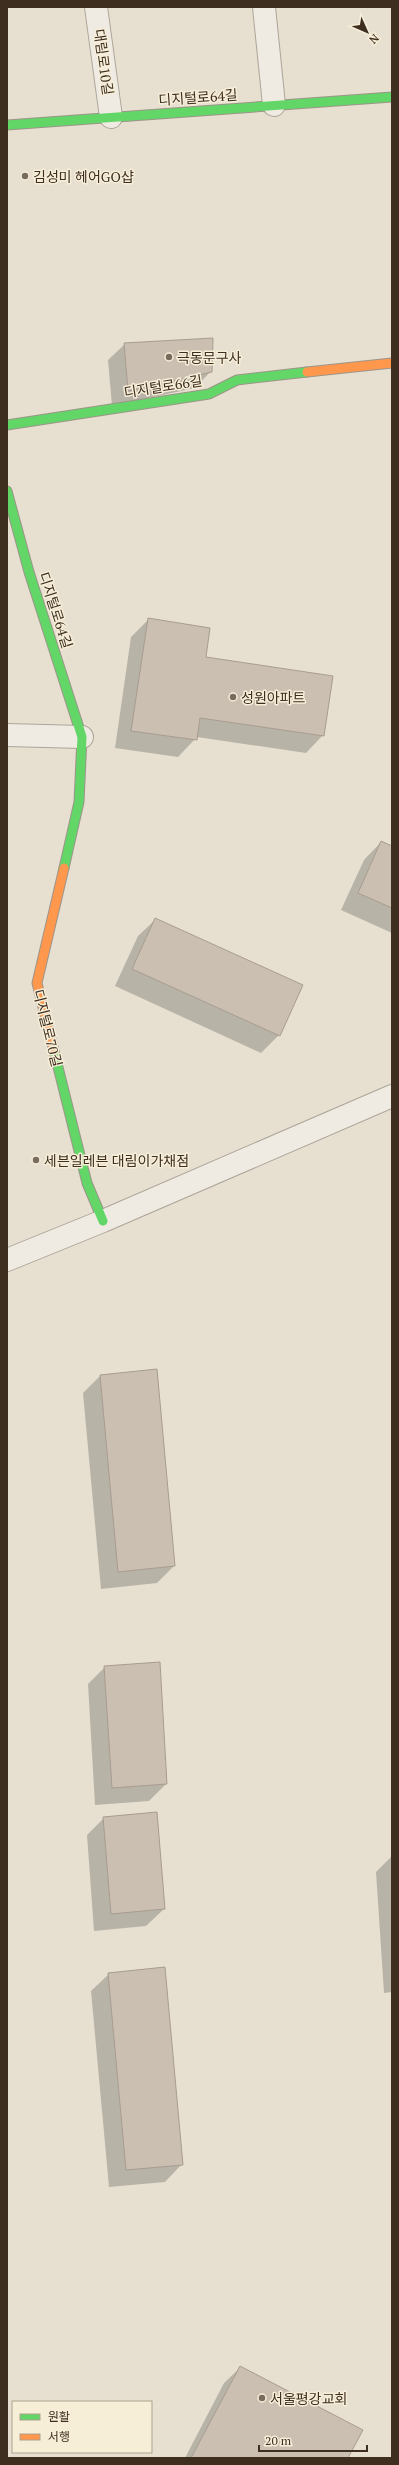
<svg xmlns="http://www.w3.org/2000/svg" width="399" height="2465" font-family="'PT Serif','Noto Sans KR',serif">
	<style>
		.shadow { fill: #0003 }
		.building { fill: #cbbfb2; stroke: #a89c90 }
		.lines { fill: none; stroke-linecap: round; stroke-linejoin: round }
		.street-casing { stroke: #ada599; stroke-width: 24 }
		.fast-casing { stroke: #9c958a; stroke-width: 11 }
		.slow-casing { stroke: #9c958a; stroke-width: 11 }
		.street { stroke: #efebe3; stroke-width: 22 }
		.fast { stroke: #63d668; stroke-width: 9 }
		.slow { stroke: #ff974d; stroke-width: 9 }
		.poi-dot { fill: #786c5e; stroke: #f7eed8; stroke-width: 1.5 }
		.labels { text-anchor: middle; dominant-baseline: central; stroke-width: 3; stroke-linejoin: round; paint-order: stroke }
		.street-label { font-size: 14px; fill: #3d2e20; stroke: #f7eed8 }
		.poi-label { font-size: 14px; fill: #3d2e20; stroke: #f7eed8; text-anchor: start }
	</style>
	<rect width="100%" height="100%" fill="#e7e0d1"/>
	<path class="shadow" d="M125,344l86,27 -16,17 -83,18 -4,-46z
		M149,619l174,116 -17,18 -109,-16 -19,20 -63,-9 16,-111z
		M381,842l11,5v86l-51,-23 23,-50z
		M156,919l123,116 -18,18 -146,-67 23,-50z
		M101,1375l73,191 -17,17 -56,6 -18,-196z
		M105,1667l61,117 -17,17 -54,4 -7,-121z
		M104,1818l60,91 -18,17 -52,5 -7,-96z
		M392,1856v136l-8,1 -8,-121z
		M109,1974l73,190 -17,18 -56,5 -18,-196z
		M241,2367l106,91h-162l39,-75z"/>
	<path class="building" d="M213,338l-1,34 -84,19 -4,-48z
		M148,618l62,10 -4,29 127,19 -9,60 -124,-18 -3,22 -66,-9z
		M381,841l11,5v62l-34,-15z
		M155,918l148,67 -23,51 -148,-67z
		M157,1369l18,197 -57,6 -18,-197z
		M160,1662l7,122 -55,4 -8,-122z
		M157,1812l8,97 -54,5 -8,-97z
		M165,1967l18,198 -57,5 -18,-197z
		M240,2366l123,64 -15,28h-157z"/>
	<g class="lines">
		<defs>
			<path id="street" d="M96,7l15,110
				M264,7l10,98
				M7,735l75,2
				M7,1260l96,-39 289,-125"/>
			<path id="fast" d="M7,125l385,-28
				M7,425l202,-31 28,-14 70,-8
				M7,491l22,81 53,165 -3,65 -15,66
				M54,1051l33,132 16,38"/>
			<path id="slow" d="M307,372l85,-9
				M54,1051l-17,-68 27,-115"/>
		</defs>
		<use href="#street" class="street-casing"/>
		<use href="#fast" class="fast-casing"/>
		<use href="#slow" class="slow-casing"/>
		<use href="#street" class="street"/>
		<use href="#fast" class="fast"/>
		<use href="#slow" class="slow"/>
	</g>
	<g class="poi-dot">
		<circle cx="25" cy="176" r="4"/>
		<circle cx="169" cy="357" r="4"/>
		<circle cx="233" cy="697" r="4"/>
		<circle cx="36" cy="1160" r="4"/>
		<circle cx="262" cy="2398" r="4"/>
	</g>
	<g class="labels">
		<g class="street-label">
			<text transform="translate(104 62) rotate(82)">대림로10길</text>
			<text transform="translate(198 97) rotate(-4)">디지털로64길</text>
			<text transform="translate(163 386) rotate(-9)">디지털로66길</text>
			<text transform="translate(56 610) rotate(72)">디지털로64길</text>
			<text transform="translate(48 1028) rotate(76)">디지털로70길</text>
		</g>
		<g class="poi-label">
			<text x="33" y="176">김성미 헤어GO샵</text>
			<text x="177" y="357">극동문구사</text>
			<text x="241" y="697">성원아파트</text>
			<text x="44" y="1160">세븐일레븐 대림이가채점</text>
			<text x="270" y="2398">서울평강교회</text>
		</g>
	</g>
	<rect width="399" height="2465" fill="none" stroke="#3d2e20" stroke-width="16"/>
	<rect x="12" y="2401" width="140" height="52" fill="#f7eed8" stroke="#ada18e"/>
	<rect x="20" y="2414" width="20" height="6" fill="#63d668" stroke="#ada18e"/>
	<text x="48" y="2421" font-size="12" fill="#3d2e20">원활</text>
	<rect x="20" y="2434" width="20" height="6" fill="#ff974d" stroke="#ada18e"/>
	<text x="48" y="2441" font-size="12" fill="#3d2e20">서행</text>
	<g transform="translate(367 32) rotate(135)" stroke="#f7eed8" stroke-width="3" paint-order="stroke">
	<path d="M0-3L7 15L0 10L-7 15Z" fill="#3d2e20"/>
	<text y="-6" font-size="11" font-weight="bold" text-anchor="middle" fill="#3d2e20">N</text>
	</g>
	<path d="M259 2445v6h108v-6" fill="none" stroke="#3d2e20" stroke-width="2"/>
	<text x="265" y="2445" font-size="12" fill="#3d2e20" stroke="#f7eed8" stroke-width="3" paint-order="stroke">20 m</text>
</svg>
